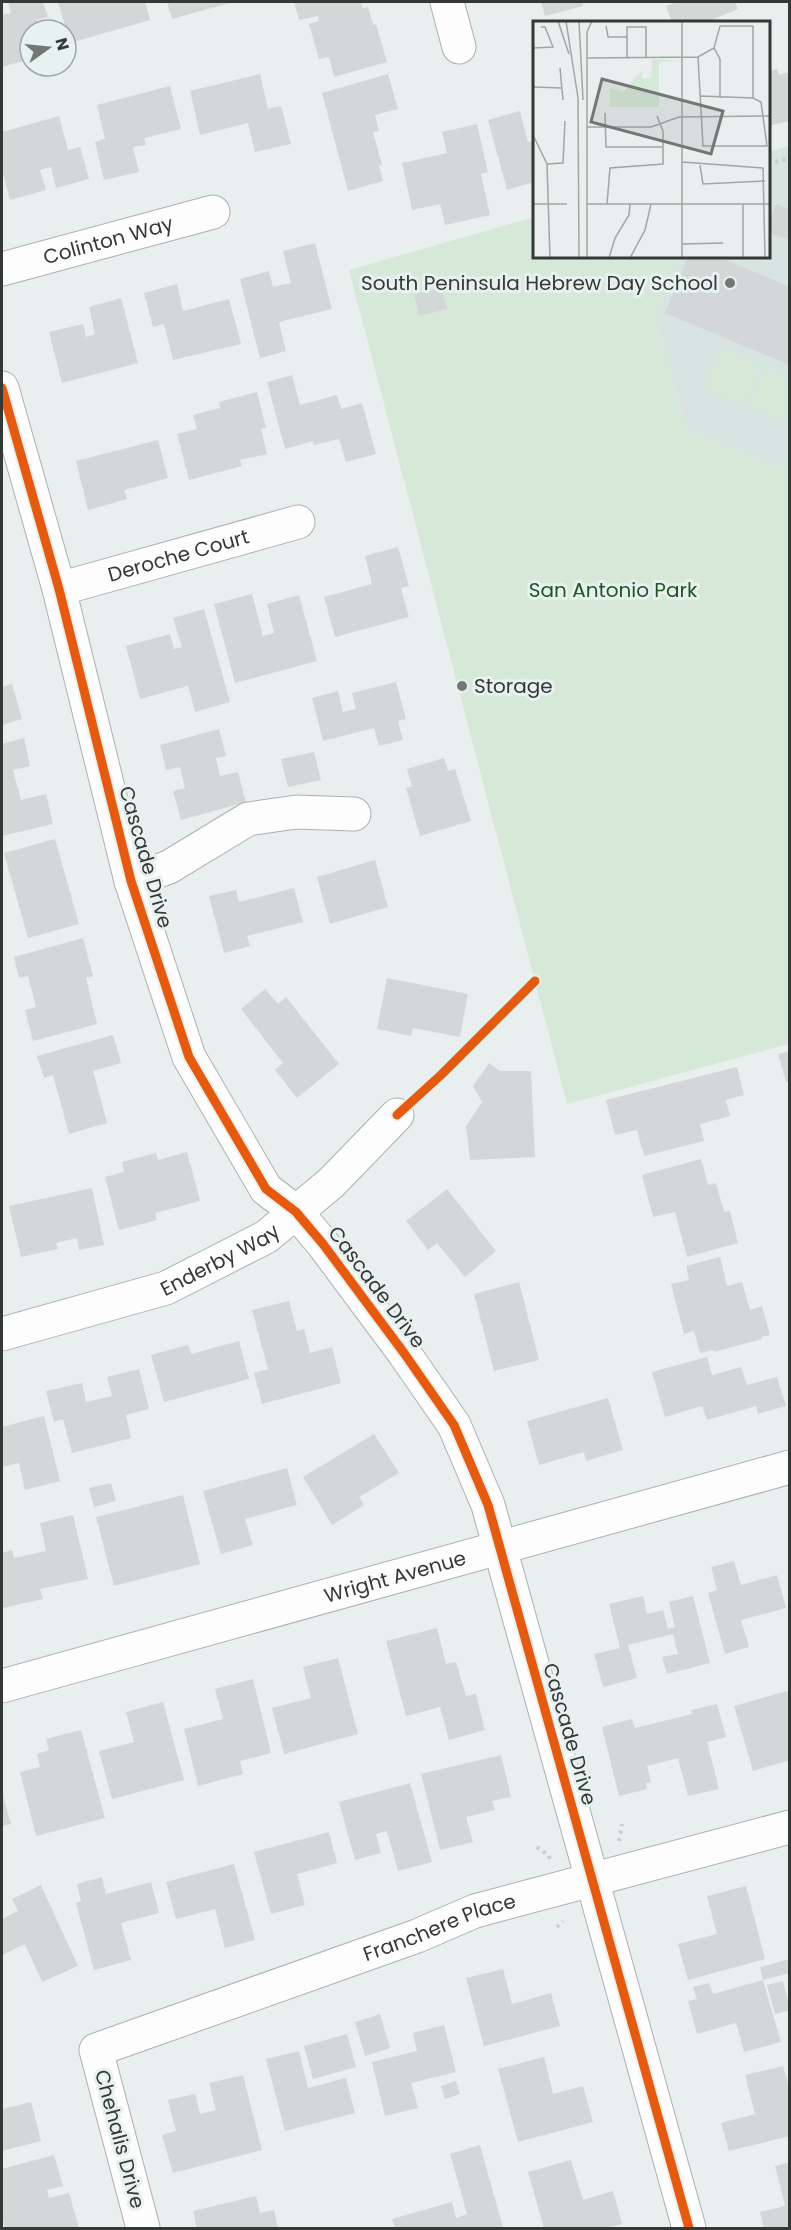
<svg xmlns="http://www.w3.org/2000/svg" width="791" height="2230" font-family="Poppins,sans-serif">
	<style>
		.built { fill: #d7e4e1 }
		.green { fill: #d6e9d8 }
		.building { fill: #d3d7d7 }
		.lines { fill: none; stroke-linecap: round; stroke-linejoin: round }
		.minor-casing { stroke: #acb1b0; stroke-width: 35 }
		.path { stroke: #cccecd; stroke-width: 4; stroke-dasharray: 3 4.5; stroke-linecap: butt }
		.minor { stroke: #fcfdfc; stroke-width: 33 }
		.cycleway-casing { stroke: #e7f1ef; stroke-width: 13 }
		.cycleway { stroke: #e8590c; stroke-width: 9 }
		.poi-dot { fill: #737877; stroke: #e7f1ef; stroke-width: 2 }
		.labels { text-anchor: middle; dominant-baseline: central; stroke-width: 6; stroke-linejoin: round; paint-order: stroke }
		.street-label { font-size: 20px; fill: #343837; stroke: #e7f1ef }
		.poi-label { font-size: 20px; fill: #343837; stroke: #e7f1ef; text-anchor: end }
		.park-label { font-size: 20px; fill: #215523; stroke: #e7f1ef }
		.inset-road { fill: none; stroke: #a1a6a5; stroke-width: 1.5 }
		.view { fill: #737877; fill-opacity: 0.15; stroke: #737877; stroke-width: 3 }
		.inset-edge { fill: none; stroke: #343837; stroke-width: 3 }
	</style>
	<rect width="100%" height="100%" fill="#e9efee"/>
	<path class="built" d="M789,146v325l-102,-41 -32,-110 25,-63 88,-1 1,-104z"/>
	<path class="green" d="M534,217v39l146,1 -25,63 32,110 102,41v573l-222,60 -218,-834z
		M721,348l41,17 -17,41 -41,-17z
		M765,366l24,10v49l-41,-18z"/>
	<path class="building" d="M8,2h35l5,15 -11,3 3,10h-10v29l-28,8v-52l9,-2z
		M58,2h87l5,18 -80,23z
		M167,2h66l-61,17z
		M294,2h67l2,6 5,-1 5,18 3,-1 11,38 -53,15 -5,-20 -10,2 -10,-35 10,-3 -1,-5 -19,4z
		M541,2h41l1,4 -38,10z
		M677,2h58l3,7 -24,10 1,3h-43l-6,-16z
		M777,69l2,6 11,-3v49l-22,5v-55z
		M260,74l8,35 13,-3 10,38 -36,8 -7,-29 -48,12 -10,-44z
		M388,74l10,35 -23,6 4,16 -6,1 9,33 -3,1 4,15 -35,10 -26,-98z
		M170,86l11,43 -37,9 2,7 -13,2 6,25 -35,8 -9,-38 10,-3 -8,-34z
		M520,111l8,31 6,-2v42l-27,8 -19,-70z
		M59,116l9,34 12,-3 9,32 -33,9 -5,-21 -11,3 6,20 -36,10 -8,-30v-38z
		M477,124l11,48 -7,2 9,41 -45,10 -5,-21 -28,6 -10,-47 45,-10 -5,-21z
		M776,204l14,5v31l-22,-7v-8z
		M315,243l17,66 -53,13 7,29 -26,7 -20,-79 29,-8 4,16 18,-4 -8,-32z
		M688,256h29l73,31v78l-125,-52z
		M177,284l6,27 46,-12 12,45 -68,16 -9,-36 -11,3 -9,-34z
		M442,288l5,21 -28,7 -5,-22z
		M121,298l17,65 -76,20 -13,-51 34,-8 3,13 9,-3 -6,-27z
		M292,375l8,30 37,-10 4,14 21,-6 14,51 -30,8 -7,-23 -25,6 -1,-4 -28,8 -18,-67z
		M257,392l9,36 -5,1 6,25 -27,6 2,6 -53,14 -12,-46 20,-5 -4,-14 27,-7 -1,-6z
		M158,440l10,38 -44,12 3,9 -39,11 -12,-49z
		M398,547l11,39 -8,2 8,29 -74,20 -11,-40 48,-13 -7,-28z
		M252,594l11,42 11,-3 -7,-29 32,-9 18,66 -82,22 -21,-79z
		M204,609l26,93 -35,10 -7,-26 -48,13 -14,-53 44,-12 4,15 8,-2 -9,-29z
		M463,679l3,12 -5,2 -3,-13z
		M396,682l10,37 -8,2 5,19 -24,6 -5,-18 -51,13 -11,-43 26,-7 5,21 13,-3 -4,-16z
		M12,684l10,35 -20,6v-38z
		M219,729l7,27 -10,2 4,18 18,-4 8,30 -65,18 -8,-29 12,-3 -5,-21 -14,3 -6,-25z
		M24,738l6,28 -17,4 8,30 25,-6 7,30 -51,12v-92z
		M314,752l7,28 -33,7 -7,-28z
		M444,758l4,13 7,-2 16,52 -51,15 -14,-48 6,-2 -5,-17z
		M55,839l24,85 -51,14 -24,-85z
		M375,860l13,47 -58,17 -13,-47z
		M294,888l9,34 -56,14 3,10 -26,7 -15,-57 27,-6 3,12z
		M83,938l10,38 -7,2 11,46 -64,17 -8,-31 11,-3 -8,-31 -9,2 -5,-21z
		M387,978l81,16 -8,43 -47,-9 -2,8 -34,-7z
		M265,989l13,15 8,-7 53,67 -42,34 -22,-28 8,-7 -42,-54z
		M113,1035l8,28 -28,8 14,52 -38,11 -16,-59 -9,3 -7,-22z
		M790,1051v30l-4,1 -8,-28z
		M489,1063l11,8h31l4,86 -65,3 -4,-34 16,-24 -9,-16z
		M737,1067l7,28 -18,5 4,16 -30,8 4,17 -60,15 -7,-26 -22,5 -9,-35z
		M187,1152l13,49 -45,12 2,7 -38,10 -14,-53 19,-5 -2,-10 34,-9 2,7z
		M701,1159l7,26 8,-2 8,29 6,-1 8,32 -51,14 -12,-45 -22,5 -11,-42z
		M92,1188l12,57 -25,5 -2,-12 -21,5 2,6 -37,8 -12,-51z
		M447,1189l49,62 -31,26 -28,-34 -9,7 -22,-29z
		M720,1257l7,29 15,-4 8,28 12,-4 8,29 -9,2 1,2 -48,13v-2l-14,3 -6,-22 -10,3 -13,-50 18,-4 -3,-14z
		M519,1282l20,78 -45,11 -20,-77z
		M289,1301l8,30 7,-2 6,24 22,-6 9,36 -79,21 -8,-31 14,-4 -16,-59z
		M239,1341l10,38 -85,23 -13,-47 37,-10 3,9z
		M707,1357l5,18 29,-8 6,18 30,-8 9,29 -28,8 -2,-8 -49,14 -5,-14 -37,11 -13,-45z
		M139,1369l10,40 -23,6 5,23 -59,15 -9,-34 -9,3 -8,-31 36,-8 4,19 26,-6 -5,-19z
		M608,1398l15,52 -37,11 -2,-9 -45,13 -12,-44z
		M44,1416l16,65 -35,9 -6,-27 -17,4v-40z
		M374,1434l25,39 -40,24 5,8 -32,20 -29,-48z
		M287,1468l10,37 -52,14 8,26 -32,9 -18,-63z
		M111,1483l5,18 -22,6 -5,-19z
		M183,1495l17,69 -86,22 -18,-69z
		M73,1515l15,64 -48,10 3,10 -40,9 -1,-55 10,-3 2,8 32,-7 -6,-28z
		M734,1561l7,24 36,-10 9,33 -45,12 8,27 -24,7 -17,-61 9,-3 -6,-23z
		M643,1596l4,18 16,-4 5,19 7,-2 -6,-25 24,-6 17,67 -43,11 -5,-17 16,-3 -5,-20 -45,11 9,33 -34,9 -9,-33 26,-6 -11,-44z
		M437,1628l9,36 10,-2 10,34 10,-2 9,36 -36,10 -9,-33 -34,9 -20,-75z
		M338,1658l20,76 -74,20 -12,-46 39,-10 -8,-31z
		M253,1679l18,74 -31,8 3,13 -45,12 -14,-57 39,-10 -8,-30z
		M790,1690v70l-37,11 -19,-65z
		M163,1702l21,78 -72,19 -13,-48 35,-9 -8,-30z
		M717,1704l9,33 -19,5 12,47 -31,7 -10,-38 -31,8 4,16 -5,1 1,6 -28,7 -17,-69 30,-8 3,9 57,-14 -1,-4z
		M81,1730l24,88 -69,18 -16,-64 20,-5 -3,-13 12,-4 -3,-11z
		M501,1755l10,42 -19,4 3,9 -29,7 7,25 -33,8 -19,-76z
		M410,1783l22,79 -34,9 -11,-40 -11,3 5,19 -26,7 -16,-58z
		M2,1792l9,32 -9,2z
		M329,1832l8,31 -40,11 8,31 -34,9 -17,-62z
		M234,1864l21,76 -30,8 -10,-39 -39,10 -10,-37z
		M102,1877l4,17 45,-12 8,31 -38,10 10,37 -37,10 -18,-67 5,-2 -4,-17z
		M41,1885l37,81 -36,16 -17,-38 -23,11v-36l16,-8 -6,-12z
		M746,1886l19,73 -77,21 -10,-36 39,-10 -10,-38z
		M790,1959v14l-27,7 -3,-13z
		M503,1969l9,35 39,-11 9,33 -76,20 -18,-68z
		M763,1980l18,62 -37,10 -8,-29 -39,11 -9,-33 9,-2 -4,-12 16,-4 4,11z
		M783,1981l7,29 -15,4 -8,-29z
		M380,2014l10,34 -25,8 -10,-34z
		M444,2025l12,47 -45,11 7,25 -33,8 -13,-54 45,-11 -4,-18z
		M347,2034l9,33 -43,12 -9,-33z
		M299,2051l9,37 38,-10 9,35 -70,18 -19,-72z
		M544,2057l9,37 30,-8 10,36 -75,20 -20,-73z
		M783,2066l7,24v46l-61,15 -8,-28 34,-9 -10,-39z
		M243,2075l19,75 -89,23 -11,-38 14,-4 -8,-31 27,-6 5,20 16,-4 -7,-27z
		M456,2081l4,13 -15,5 -4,-13z
		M31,2102l10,39 -39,10v-42z
		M480,2145l23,83h-108l-3,-9 60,-17 4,16 11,-4 -17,-60z
		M54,2155l9,31 -16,4 2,8 20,-5 10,35h-74l-3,-13v-46z
		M571,2160l12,40 30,-9 9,33 -16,4h-62l-16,-56z
		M790,2162v66h-26l-4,-16 25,-6 -10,-40z
		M256,2196l4,17 14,-3 4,18h-81l-4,-17z"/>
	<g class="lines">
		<defs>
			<g id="minor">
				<path d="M447,2l12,45"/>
				<path id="s1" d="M2,269l211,-57"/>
				<path d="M2,388l57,201 72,292 58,176 77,132 30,23 27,32 81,109 50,72 34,80 201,723"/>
				<path id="s2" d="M59,589l239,-67"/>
				<path d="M131,881l38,-14 79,-48 48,-7 58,2"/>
				<path id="s3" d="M2,1334l164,-46 100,-51 65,-54 66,-68"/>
				<path id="s4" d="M2,1686l788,-219"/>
				<path id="s5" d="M143,2228l-47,-178 321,-114 58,-25 315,-84"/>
			</g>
		</defs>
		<use href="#minor" class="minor-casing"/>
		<path class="path" d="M768,164l22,-6
			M619,1841l3,-17
			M537,1847l12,9 1,5
			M557,1927l6,-6"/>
		<use href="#minor" class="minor"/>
		<defs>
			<path id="cycleway" d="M2,388l57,201 72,292 58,176 77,132 30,23 27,32 81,109 50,72 34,80 201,723
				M397,1115l45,-41 93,-93"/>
		</defs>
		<use href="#cycleway" class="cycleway-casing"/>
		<use href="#cycleway" class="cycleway"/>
	</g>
	<g class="poi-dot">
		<circle cx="730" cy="283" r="6"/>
		<circle cx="462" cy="686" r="6"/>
	</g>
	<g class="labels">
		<g class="street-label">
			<text stroke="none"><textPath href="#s1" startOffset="110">Colinton Way</textPath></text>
			<text stroke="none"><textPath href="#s2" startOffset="124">Deroche Court</textPath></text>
			<text transform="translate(146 857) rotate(74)">Cascade Drive</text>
			<text stroke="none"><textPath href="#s3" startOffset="231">Enderby Way</textPath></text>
			<text transform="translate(377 1287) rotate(53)">Cascade Drive</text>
			<text stroke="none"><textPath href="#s4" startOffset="408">Wright Avenue</textPath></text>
			<text transform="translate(570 1734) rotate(74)">Cascade Drive</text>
			<text stroke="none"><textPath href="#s5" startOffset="549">Franchere Place</textPath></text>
			<text transform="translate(120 2139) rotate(75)">Chehalis Drive</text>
		</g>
		<g class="poi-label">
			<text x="718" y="283">South Peninsula Hebrew Day School</text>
			<text x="474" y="686" text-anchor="start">Storage</text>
		</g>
		<g class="park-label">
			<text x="613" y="590">San Antonio Park</text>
		</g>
	</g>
	<g transform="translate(533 21)">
		<rect width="237" height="237" fill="#e9efee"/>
		<path d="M119,38l28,2 -21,1v45h-49v-19l14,3 15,-18 5,-2 -3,7h10z" fill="#d6e9d8"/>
		<path class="inset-road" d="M25,0l11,33M33,0l12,77 1,160M46,0l4,79M149,0v237M73,5l2,11h19M0,27l20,-1 -8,-20h-4M181,27l6,11v39M165,36l5,89h64l-6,-44 -8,-4 -52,-2M54,37l111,-1 16,-9 6,-22h33v72M94,37v-31h19v31M27,47l3,32M0,66l29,1M72,92l1,34h57M54,106h64l28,-10 91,-1M0,114l14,29 3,94M149,141l81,6M14,143l16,-1 2,-42M167,144l3,19 62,-3M230,147l2,90M0,183h34M54,183h183M74,183l3,-36 53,-4v-33l-6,-15M210,183v54M149,223l41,-1M54,237v-226l5,-11M76,237l6,-20 14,-23 1,-11M97,237l15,-28 6,-26"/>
		<path class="view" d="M69,58l121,32 -12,43 -120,-32z"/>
		<rect width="237" height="237" class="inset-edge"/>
	</g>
	<rect width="791" height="2230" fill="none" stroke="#343837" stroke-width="6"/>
	<g transform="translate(48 48) rotate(75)"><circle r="28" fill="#e7f1ef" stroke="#9fa7a5" stroke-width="1.5"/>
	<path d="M0-4.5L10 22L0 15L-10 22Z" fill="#737877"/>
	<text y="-9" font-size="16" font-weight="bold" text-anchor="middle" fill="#343837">N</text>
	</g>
</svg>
